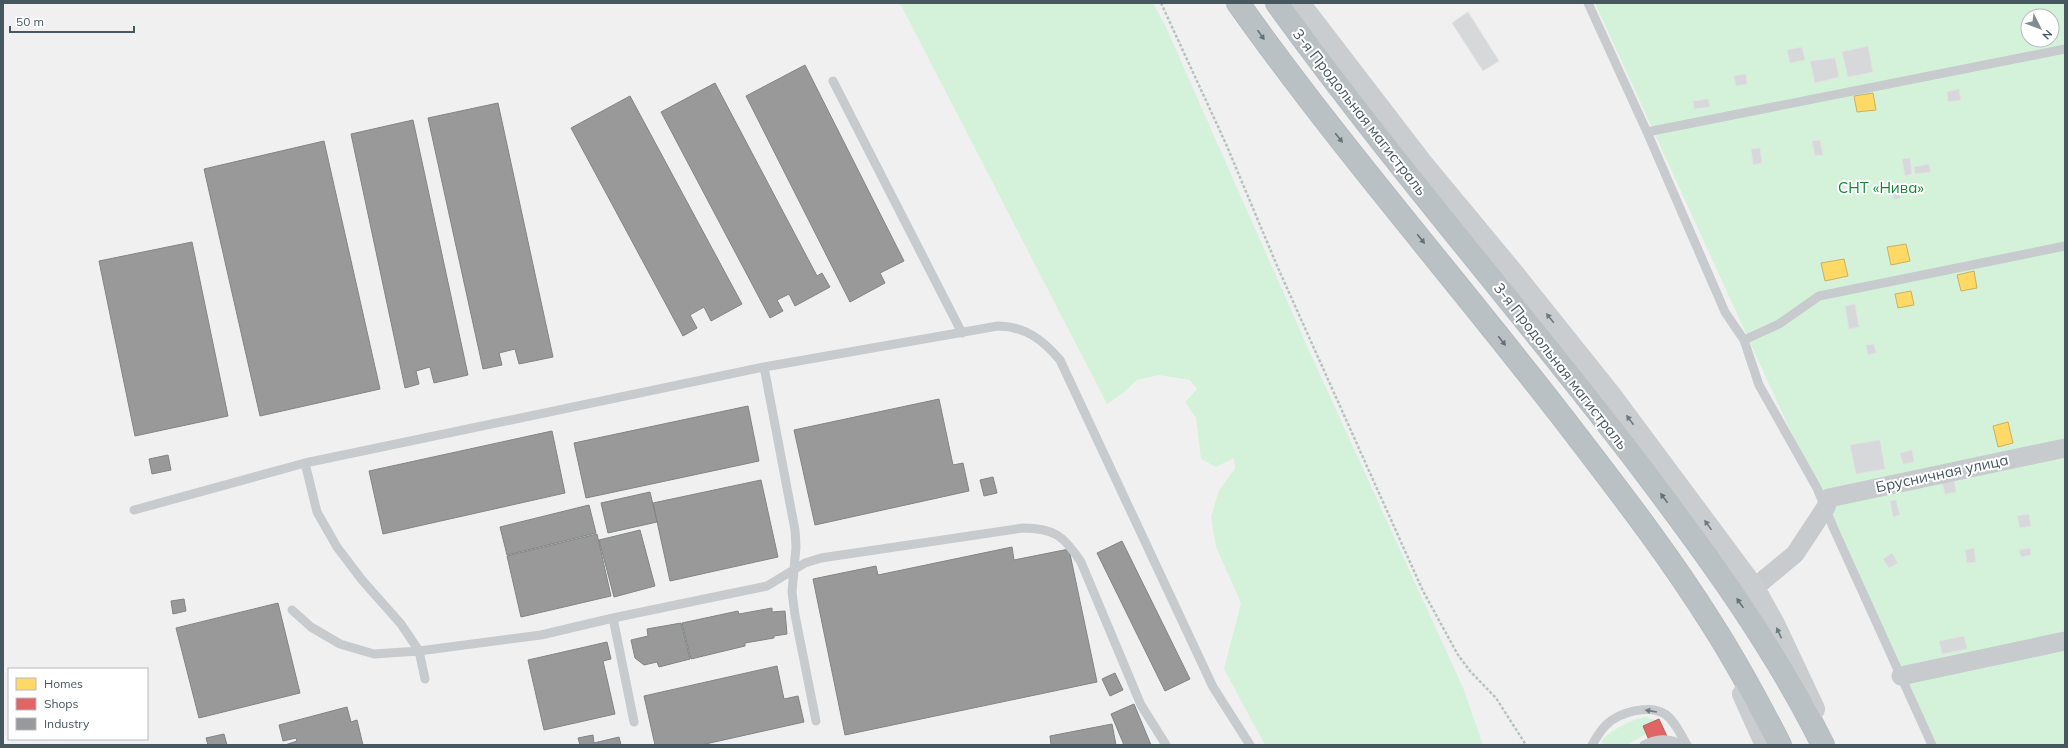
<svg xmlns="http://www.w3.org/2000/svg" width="2068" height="748" font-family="Mulish,sans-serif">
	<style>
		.green { fill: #d3f2d9; fill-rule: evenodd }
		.homes { fill: #ffd966; stroke: #c8b264 }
		.shops { fill: #e06666; stroke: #b26264 }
		.industry { fill: #999; stroke: #808588 }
		.building { fill: #d7d8d9; stroke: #e2e2e3 }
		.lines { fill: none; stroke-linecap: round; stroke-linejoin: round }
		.highway-casing { stroke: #b4bcc1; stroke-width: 24 }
		.path { stroke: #b6c4be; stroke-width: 2.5; stroke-dasharray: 3 2; stroke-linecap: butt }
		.lane { stroke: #c7cbce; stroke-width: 9 }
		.street { stroke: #c7cbce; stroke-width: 19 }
		.secondary { stroke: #c9cdd0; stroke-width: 22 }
		.highway { stroke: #bac1c5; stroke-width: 22 }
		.oneway { fill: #637278 }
		.oneway2 { fill: #6d7a81 }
		.oneway3 { fill: #6d7a80 }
		.labels { text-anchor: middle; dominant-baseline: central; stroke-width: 4; stroke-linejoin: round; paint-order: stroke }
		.street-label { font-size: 15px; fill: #46575f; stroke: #fff }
		.park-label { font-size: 15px; fill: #108737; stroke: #fff }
	</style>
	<rect width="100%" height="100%" fill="#f1f0f0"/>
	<path class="green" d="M898,3h255l12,22 142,321 157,344 19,55h-218l-41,-76 17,-66 -25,-56 -5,-30 8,-27 16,-21 -1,-11 -18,9 -15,-8 -5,-41 -11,-16 12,-13 -7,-9 -31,-5 -22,5 -14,13 -16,11 -205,-397z
		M1595,3h470v742h-131zM2028,16h24v24h-24z
		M1645,717l18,5 2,4 -19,8 -19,11h-24l-1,-5c11,-11 28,-20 43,-23z"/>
	<path class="homes" d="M1873,93l3,17 -19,2 -3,-16z
		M1906,244l4,17 -19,4 -4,-18z
		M1844,259l4,17 -23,5 -4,-18z
		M1974,271l3,17 -16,3 -4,-16z
		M1911,291l3,14 -16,3 -3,-14z
		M2008,422l5,21 -15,4 -5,-21z"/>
	<path class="shops" d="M1659,719l12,26h-20l-8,-19z"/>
	<path class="industry" d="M805,65l99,196 -24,12 5,10 -35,19 -104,-206z
		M715,83l102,193 5,-3 8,14 -35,19 -6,-12 -12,6 6,11 -13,7 -109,-206z
		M630,96l112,208 -31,17 -7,-14 -14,8 7,13 -14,8 -112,-208z
		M498,103l55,254 -34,7 -4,-15 -16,4 3,12 -19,4 -55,-251z
		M413,120l55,255 -34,8 -4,-16 -14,4 3,13 -14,4 -54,-254z
		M324,141l56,248 -120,27 -56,-247z
		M192,242l36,174 -93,20 -36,-175z
		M939,399l14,66 10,-2 6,28 -154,34 -21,-95z
		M748,406l11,55 -173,37 -12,-55z
		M552,431l13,62 -182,41 -14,-63z
		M168,455l3,15 -19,4 -3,-15z
		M993,477l4,16 -13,3 -4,-16z
		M761,480l17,77 -108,24 -17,-78z
		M650,492l7,30 -49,11 -7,-30z
		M589,505l7,28 -89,22 -7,-28z
		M640,530l15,56 -41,11 -15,-57z
		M597,534l14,62 -90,21 -14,-61z
		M1122,541l68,138 -25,12 -68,-138z
		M1012,547l2,13 55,-11 28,133 -252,53 -32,-156 63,-13 2,9z
		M184,599l2,12 -13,3 -2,-13z
		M278,603l22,90 -101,25 -23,-90z
		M772,608v4l13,-1 2,23 -13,2v2l-29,5v3l-54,13 -9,-36 56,-12 1,3z
		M681,623l9,36 -31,8 -2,-5 -13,3 -9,-7 -4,-18 17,-4 -1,-7z
		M607,642l4,17 -8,2 12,53 -71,16 -16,-70z
		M777,666l7,33 14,-3 6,26 -103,23h-46l-11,-49z
		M1115,673l8,17 -13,6 -8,-17z
		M1134,704l17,41h-27l-13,-31z
		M347,707l4,15 6,-2 6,25h-78l12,-4 -1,-3 -13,3 -4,-16z
		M1112,724l4,21h-65l-1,-9z
		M224,734l3,11h-19l-2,-7z
		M593,735l1,8 25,-6 2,8h-41l-2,-7z"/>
	<path class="building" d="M1468,12l31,49 -16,10 -31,-48z
		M1868,46l5,26 -25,5 -6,-25z
		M1802,47l3,13 -15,3 -3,-13z
		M1835,58l4,19 -24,6 -5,-22z
		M1746,74l1,10 -11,2 -2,-10z
		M1959,89l2,11 -13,2 -1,-10z
		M1708,99l2,8 -16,2 -1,-8z
		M1820,140l3,15 -8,1 -3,-15z
		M1760,148l2,15 -9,2 -2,-16z
		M1910,158l2,16 -7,2 -3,-17z
		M1929,164l2,8 -16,2 -1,-7z
		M1899,190l1,8 -6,2 -2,-8z
		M1855,304l4,23 -10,2 -4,-23z
		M1874,344l2,9 -8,2 -2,-10z
		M1880,440l5,29 -29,5 -6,-29z
		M1912,450l2,12 -11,2 -3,-11z
		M1953,475l3,17 -11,2 -4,-17z
		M1896,500l4,15 -7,2 -3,-16z
		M2029,514l2,12 -11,2 -3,-12z
		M1974,548l2,14 -9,1 -2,-13z
		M2030,548l1,7 -10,2 -2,-7z
		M1892,553l6,10 -9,5 -6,-9z
		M1964,636l3,13 -25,5 -3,-13z"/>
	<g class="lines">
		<defs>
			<path id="highway" d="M1238,3c107,151 230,290 342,437 46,60 92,120 132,184 25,39 47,80 68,121
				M1277,3c113,157 240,302 358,456 69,91 137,183 188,286"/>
		</defs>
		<use href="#highway" class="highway-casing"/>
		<path class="path" d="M1161,3l65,141 52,124 145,323 35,64 12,16 26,27 30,47"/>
		<path class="lane" d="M1588,3l59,129 78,180 19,28 15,45 58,103 16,39 99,218
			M833,81l129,252
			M1647,132l418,-83
			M1744,340l35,-16 40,-28 246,-50
			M764,367l31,163 1,17 -4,45 3,23 21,106
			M305,463l12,49 20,35 25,33 39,44 18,27 6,28
			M134,510l171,-47 459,-96 234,-41c27,0 45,14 62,34l153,327 37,58
			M292,610l19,17 29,17 34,10 45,-3 122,-16 72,-17 154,-32 38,-23 16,-5 202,-30c31,0 41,8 58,34l60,143 25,40
			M613,618l21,104
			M1592,745c4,-7 8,-14 14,-20 13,-13 43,-21 59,-11 10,7 16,21 22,31
			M1644,745c11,-6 26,-8 37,0"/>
		<path class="street" d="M1754,588l41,-34 31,-47 3,-9 236,-50
			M1901,676l164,-35"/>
		<path class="secondary" d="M1299,3l122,159 92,111 96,120 145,195 20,36 40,85
			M1743,694l23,51"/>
		<use href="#highway" class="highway"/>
	</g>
	<defs><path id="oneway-solid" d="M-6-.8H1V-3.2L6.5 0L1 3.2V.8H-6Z"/></defs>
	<g class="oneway">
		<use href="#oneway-solid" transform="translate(1261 35) rotate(55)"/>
		<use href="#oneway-solid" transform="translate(1339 138) rotate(52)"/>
		<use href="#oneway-solid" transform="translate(1421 239) rotate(51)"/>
		<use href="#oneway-solid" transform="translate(1502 341) rotate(51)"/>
		<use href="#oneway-solid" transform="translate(1664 498) rotate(-127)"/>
		<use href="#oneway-solid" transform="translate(1740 603) rotate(-125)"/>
	</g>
	<g class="oneway2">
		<use href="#oneway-solid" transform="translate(1550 318) rotate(-129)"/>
		<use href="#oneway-solid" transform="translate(1630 420) rotate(-127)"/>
		<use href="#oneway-solid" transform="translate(1708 525) rotate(-126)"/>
		<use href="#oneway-solid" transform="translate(1779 633) rotate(-115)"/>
	</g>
	<use class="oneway3" href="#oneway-solid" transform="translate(1651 711) rotate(-171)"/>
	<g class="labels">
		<g class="street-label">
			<text transform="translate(1360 112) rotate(52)">3-я Продольная магистраль</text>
			<text transform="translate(1561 366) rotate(52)">3-я Продольная магистраль</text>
			<text transform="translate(1942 473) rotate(-12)">Брусничная улица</text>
		</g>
		<g class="park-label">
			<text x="1881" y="187">СНТ «Нива»</text>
		</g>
	</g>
	<rect width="2068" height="748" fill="none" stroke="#46575f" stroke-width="8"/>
	<rect x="8" y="668" width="140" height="72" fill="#ffffff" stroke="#b5bcbf"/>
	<rect x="16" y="678" width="20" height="12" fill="#ffd966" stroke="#b5bcbf"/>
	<text x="44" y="688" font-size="12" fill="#46575f">Homes</text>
	<rect x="16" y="698" width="20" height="12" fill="#e06666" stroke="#b5bcbf"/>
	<text x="44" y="708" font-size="12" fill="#46575f">Shops</text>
	<rect x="16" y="718" width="20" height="12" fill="#999999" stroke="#b5bcbf"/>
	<text x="44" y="728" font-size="12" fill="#46575f">Industry</text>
	<g transform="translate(2040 28) rotate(132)"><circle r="19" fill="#ffffff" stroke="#b5bcbf"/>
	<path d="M0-3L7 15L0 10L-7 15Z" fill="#828d92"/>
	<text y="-6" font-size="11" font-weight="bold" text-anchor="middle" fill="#46575f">N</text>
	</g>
	<path d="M10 26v6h124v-6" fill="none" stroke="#46575f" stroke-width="2"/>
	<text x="16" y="26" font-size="12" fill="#46575f" stroke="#ffffff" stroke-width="3" paint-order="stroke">50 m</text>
</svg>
